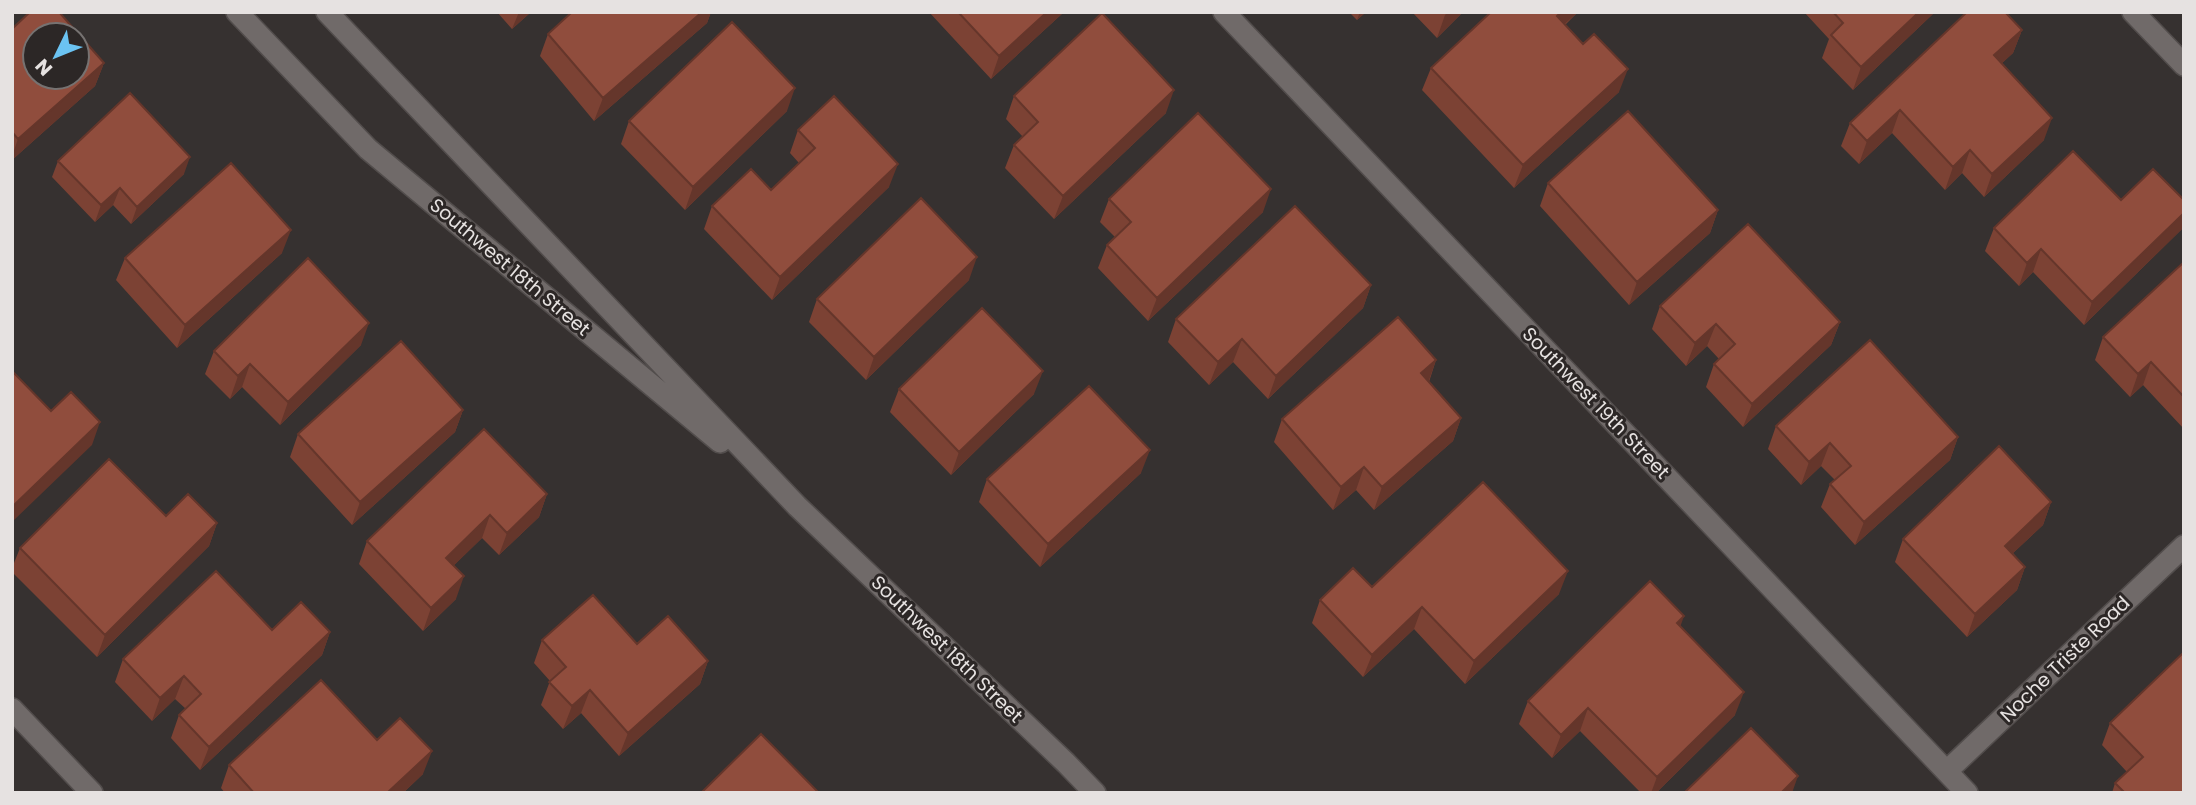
<svg xmlns="http://www.w3.org/2000/svg" width="2196" height="805" font-family="Poppins,sans-serif">
	<style>
		.lines { fill: none; stroke-linecap: round; stroke-linejoin: round }
		.street-casing { stroke: #524d4c; stroke-width: 24 }
		.secondary-casing { stroke: #524d4c; stroke-width: 24 }
		.street { stroke: #706a69; stroke-width: 21 }
		.secondary { stroke: #706a69; stroke-width: 21 }
		.wall { fill: #7c4234 }
		.shaded-wall { fill: #65362b }
		.building { fill: #904d3d; stroke: #65362b; stroke-width: 2; fill-rule: evenodd }
		.labels { text-anchor: middle; dominant-baseline: central; stroke-width: 6; stroke-linejoin: round; paint-order: stroke }
		.street-label { font-size: 19px; fill: #e6e2e1; stroke: #2c2726 }
	</style>
	<rect width="100%" height="100%" fill="#363130"/>
	<g class="lines">
		<defs>
			<path id="street" d="M1224,12l743,781
				M2133,12l51,53
				M12,709l80,84
				M1947,771l237,-225"/>
			<path id="secondary" d="M237,12l131,137 352,293
				M327,12l470,494 269,257 29,30"/>
		</defs>
		<use href="#street" class="street-casing"/>
		<use href="#secondary" class="secondary-casing"/>
		<use href="#street" class="street"/>
		<use href="#secondary" class="secondary"/>
	</g>
	<path class="wall" d="M497,12h34l-19,17z
		M572,12h139l-4,11 -113,98 -54,-65 8,-22z
		M929,12h135l-73,67z
		M1349,12h17l-9,8z
		M1412,12h51l-26,26z
		M1578,12l-13,13 18,19 36,48 -105,96 -92,-98 9,-22z
		M1804,12h131l-82,78 -31,-32 7,-19z
		M12,29l92,34 -9,23 -83,74z
		M2022,30l-9,23 -11,10 42,77 -60,57 -22,-24 -17,17 -53,-57 -33,31 -18,-18 9,-23z
		M1014,96l152,17 -112,106 -49,-51 9,-23 9,-8 -17,-18z
		M787,111l-102,99 -64,-66 8,-23z
		M798,130l91,57 -117,113 -68,-71 8,-23 59,-16 28,-27 -9,-10z
		M58,161l126,13 -53,50 -18,-19 -18,17 -43,-45z
		M1548,183l170,27 -8,23 -81,72 -89,-99z
		M1109,199l154,13 -115,109 -50,-53 9,-23 8,-8 -15,-15z
		M2121,200h63v24l-2,5 -98,96 -51,-53 -14,14 -34,-35 9,-23z
		M282,253l-105,95 -61,-68 9,-22z
		M2184,262v167l-41,-44 -13,12 -35,-37 8,-23z
		M969,280l-103,100 -57,-58 8,-23z
		M1371,285l-8,23 -95,91 -35,-37 -24,23 -41,-43 8,-23z
		M1660,306l180,16 -9,23 -88,82 -37,-40 8,-23 5,-5 -12,-13 -21,20 -34,-37z
		M361,345l-81,80 -38,-38 -12,12 -25,-25 9,-23z
		M1436,360l-7,22 32,36 -8,23 -79,69 -18,-20 -23,20 -59,-68 8,-23z
		M899,389l135,5 -83,81 -61,-63z
		M463,410l-8,22 -103,93 -62,-68 8,-23z
		M1776,426l182,11 -8,23 -95,85 -34,-38 9,-23 5,-4 -14,-14 -20,19 -33,-36z
		M1141,473l-101,94 -61,-65 8,-23z
		M547,494l-8,23 -40,38 -17,-17 -28,27 2,34 -33,32 -64,-67 8,-23z
		M2051,502l-8,23 -30,28 12,14 -8,23 -50,47 -72,-75 8,-23z
		M166,516l51,7 -8,23 -112,111 -85,-85v-4l8,-20z
		M1372,587l187,7 -94,90 -51,-55 -51,48 -51,-54 8,-23z
		M1680,627l55,88 -79,78h-15l-61,-62 -28,27 -33,-34 9,-23z
		M272,630l58,2 -8,23 -122,115 -29,-32 8,-23 7,-6 -11,-10 -23,22 -37,-39 8,-23z
		M542,640l95,4 71,17 -8,23 -81,72 -38,-43 -18,16 -22,-24 9,-24 -16,-18z
		M2110,723l74,70h-72l3,-10 12,-11 -25,-27z
		M377,740l46,34 -20,19h-178l-4,-5 8,-23z"/>
	<path class="shaded-wall" d="M519,12h12l-19,17z
		M702,12h9l-4,11 -113,98 9,-23z
		M1047,12h17l-73,67 8,-23z
		M1360,12h6l-9,8z
		M1448,12h15l-26,26 8,-23z
		M1561,12h17l-30,27 9,-23z
		M1919,12h16l-82,78 8,-23z
		M2022,30l-9,23 -27,25 8,-23z
		M104,63l-9,23 -83,74v-4l6,-17z
		M1628,69l-9,23 -105,96 9,-23z
		M795,88l-8,23 -102,99 8,-23z
		M1174,90l-8,23 -112,106 9,-23z
		M1900,110l-8,23 -33,31 8,-23z
		M2052,118l-8,22 -60,57 8,-23z
		M1970,150l-8,23 -17,17 8,-23z
		M190,157l-6,17 -53,50 6,-17z
		M898,164l-9,23 -117,113 8,-23z
		M120,188l-7,17 -18,17 6,-17z
		M1271,189l-8,23 -115,109 9,-23z
		M1718,210l-8,23 -81,72 8,-23z
		M2184,213v11l-2,5 -98,96 8,-23z
		M291,230l-9,23 -105,95 8,-23z
		M2041,249l-8,23 -14,14 8,-23z
		M977,257l-8,23 -103,100 8,-23z
		M1371,285l-8,23 -95,91 8,-23z
		M1840,322l-9,23 -88,82 9,-23z
		M369,323l-8,22 -81,80 8,-23z
		M1716,324l-9,22 -21,20 9,-23z
		M1242,339l-9,23 -24,23 9,-23z
		M1436,360l-8,23 -7,-10z
		M2151,362l-8,23 -13,12 8,-23z
		M250,364l-8,23 -12,12 8,-23z
		M1043,371l-9,23 -83,81 8,-23z
		M463,410l-8,22 -103,93 8,-23z
		M1461,418l-8,23 -79,69 8,-23z
		M100,422l-8,23 -80,77v-15z
		M1958,437l-8,23 -95,85 9,-23z
		M1830,443l-9,23 -20,19 8,-23z
		M1150,450l-9,23 -101,94 8,-23z
		M1364,467l-8,23 -23,20 8,-23z
		M547,494l-8,23 -40,38 8,-22z
		M2051,502l-8,23 -46,43 8,-22z
		M490,515l-8,23 -44,43 8,-23z
		M217,523l-8,23 -112,111 8,-22z
		M2025,567l-8,23 -50,47 8,-23z
		M1568,571l-9,23 -94,90 9,-23z
		M464,576l-8,23 -33,32 8,-23z
		M1422,607l-8,22 -51,48 9,-22z
		M1684,616l-8,23 1,-16z
		M330,632l-8,23 -122,115 9,-23z
		M708,661l-8,23 -81,72 9,-23z
		M184,676l-9,23 -23,22 8,-23z
		M590,690l-9,23 -18,16 9,-23z
		M1744,692l-9,23 -79,78h-5l6,-16z
		M1588,708l-8,23 -28,27 9,-23z
		M432,751l-9,23 -20,19h-16z
		M1798,776l-6,17h-11z"/>
	<path class="building" d="M30,12h29l45,51 -86,76 -6,-7v-103zM35,35h42v42h-42z
		M572,12h130l-99,86 -55,-64z
		M958,12h89l-48,44z
		M1491,12h70l-4,4 26,28 11,-10 34,35 -105,96 -92,-97z
		M1833,12h86l-58,55 -30,-32 12,-12z
		M1967,12h38l17,18 -28,25 58,63 -60,56 -22,-24 -17,17 -53,-57 -33,31 -17,-18z
		M1102,13l72,77 -111,106 -49,-51 24,-23 -24,-26z
		M732,22l63,66 -102,99 -64,-66z
		M130,93l60,64 -53,50 -17,-19 -19,17 -43,-44z
		M834,96l64,68 -118,113 -68,-71 39,-37 20,21 44,-42 -17,-18z
		M1628,111l90,99 -81,72 -89,-99z
		M1198,113l73,76 -114,109 -50,-53 24,-23 -22,-23z
		M2073,151l48,49 32,-31 31,31v13l-92,89 -51,-53 -14,14 -33,-35z
		M231,163l60,67 -106,95 -60,-67z
		M921,198l56,59 -103,100 -57,-58z
		M1295,206l76,79 -95,91 -34,-37 -24,23 -42,-43z
		M1748,224l92,98 -88,82 -38,-40 21,-20 -19,-20 -21,19 -35,-37z
		M308,258l61,65 -81,79 -38,-38 -12,12 -24,-25z
		M2184,262v135l-33,-35 -13,12 -35,-37z
		M982,308l61,63 -84,81 -60,-63z
		M1398,317l38,43 -15,13 40,45 -79,69 -18,-20 -23,20 -59,-68z
		M1870,340l88,97 -94,85 -34,-38 21,-18 -21,-23 -21,19 -33,-36z
		M401,341l62,69 -103,92 -62,-68z
		M12,371l39,40 20,-19 29,30 -88,85z
		M1089,386l61,64 -102,94 -61,-65z
		M484,429l63,65 -40,39 -17,-18 -44,43 18,18 -33,32 -64,-67z
		M1999,446l52,56 -46,44 20,21 -50,47 -72,-75z
		M109,459l57,57 22,-22 29,29 -112,112 -85,-87z
		M1483,482l85,89 -94,90 -52,-54 -50,48 -52,-55 33,-32 19,19z
		M216,571l56,59 29,-28 29,30 -121,115 -30,-32 22,-21 -17,-18 -24,22 -37,-39z
		M1650,581l34,35 -7,7 67,69 -87,85 -69,-69 -27,27 -33,-34z
		M593,595l44,49 31,-28 40,45 -80,72 -38,-43 -18,16 -23,-24 17,-15 -24,-27z
		M2184,652v141h-59l-10,-10 28,-26 -33,-34z
		M321,680l56,60 23,-22 32,33 -45,42h-133l-25,-28z
		M1751,728l47,48 -17,17h-97z
		M761,734l57,58 -1,1h-116z"/>
	<g class="labels">
		<g class="street-label">
			<text transform="translate(510 267) rotate(40)">Southwest 18th Street</text>
			<text transform="translate(1596 403) rotate(46)">Southwest 19th Street</text>
			<text transform="translate(947 649) rotate(44)">Southwest 18th Street</text>
			<text transform="translate(2065 659) rotate(-44)">Noche Triste Road</text>
		</g>
	</g>
	<rect width="2196" height="805" fill="none" stroke="#e6e2e1" stroke-width="28"/>
	<g transform="translate(56 56) rotate(227)"><circle r="33" fill="#2c2726" stroke="#767271" stroke-width="2"/>
	<path d="M0-5L12 26L0 18L-12 26Z" fill="#6bc3f2"/>
	<text y="-10" font-size="19" font-weight="bold" text-anchor="middle" fill="#e6e2e1">N</text>
	</g>
</svg>
